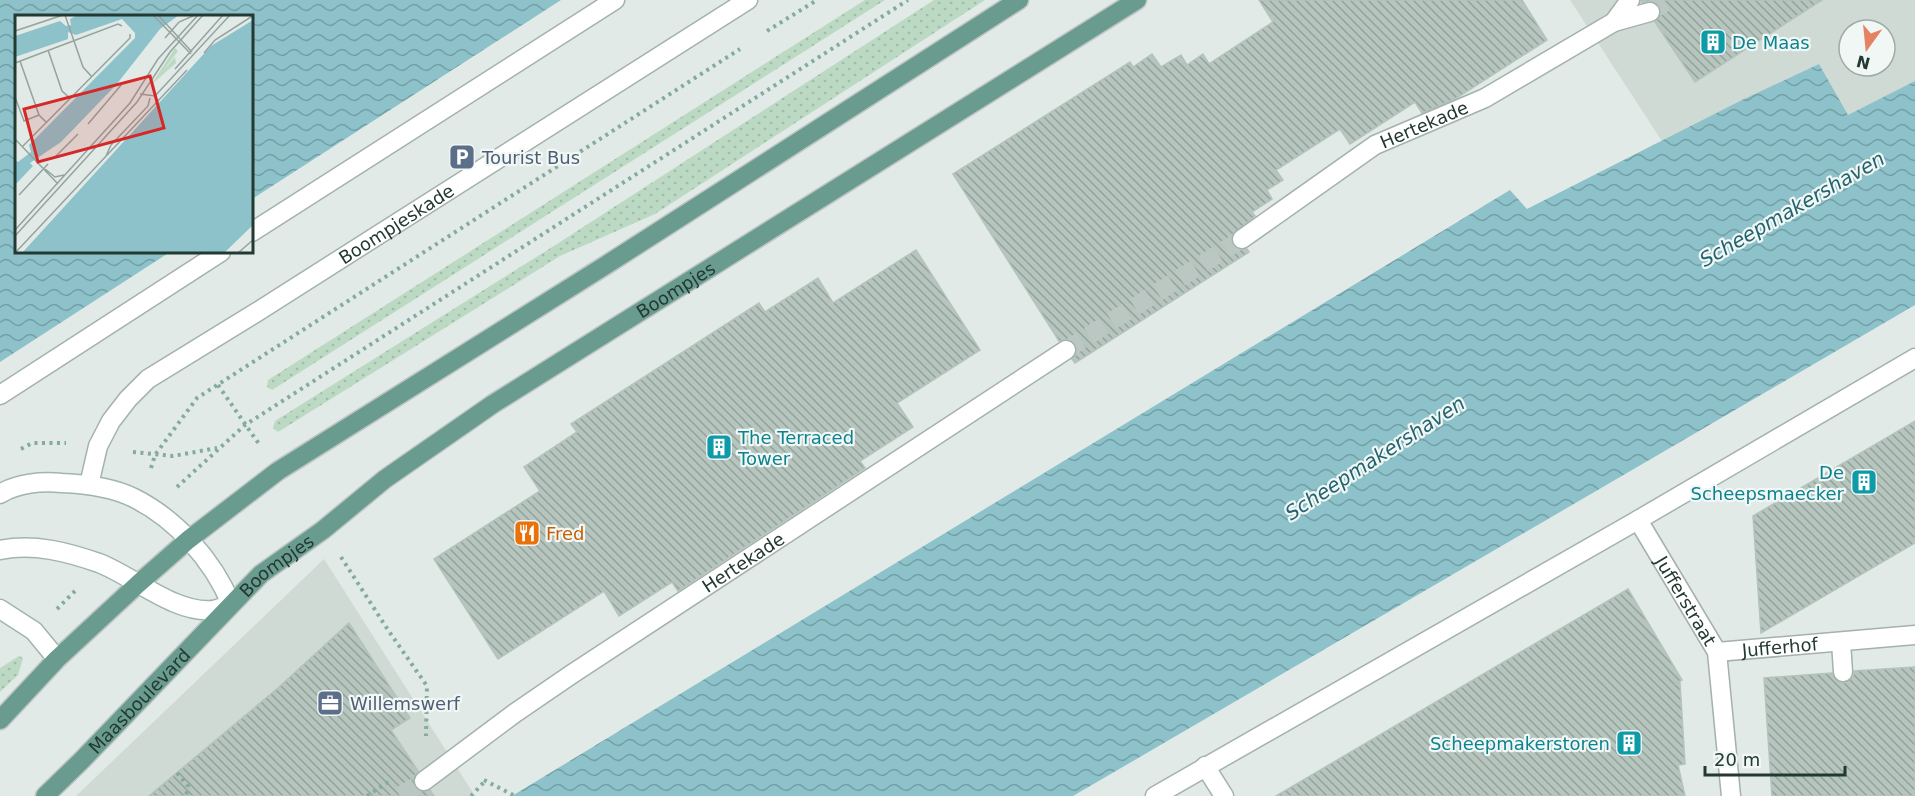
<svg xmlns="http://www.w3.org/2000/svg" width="1915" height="796" font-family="'DejaVu Sans',sans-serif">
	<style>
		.built { fill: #cfdad5; fill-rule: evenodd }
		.grass { fill: url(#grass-dots) }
		.water { fill: url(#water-waves) }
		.building { fill: url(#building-back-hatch); stroke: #b4c3bd; stroke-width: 1.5 }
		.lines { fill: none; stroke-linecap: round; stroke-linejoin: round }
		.minor-tunnel { stroke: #bbc7c2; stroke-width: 18; stroke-dasharray: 18 9; stroke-linecap: butt }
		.minor-casing { stroke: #a4b1ad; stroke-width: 21 }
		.secondary-casing { stroke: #a1b5ae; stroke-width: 21 }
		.primary-casing { stroke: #bdc4c2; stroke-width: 21 }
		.path { stroke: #84ab9e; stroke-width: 4; stroke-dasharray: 3 4.5; stroke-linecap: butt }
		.minor { stroke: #fff; stroke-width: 18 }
		.secondary { stroke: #fff; stroke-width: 18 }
		.primary { stroke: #699c8e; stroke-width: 18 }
		.labels { text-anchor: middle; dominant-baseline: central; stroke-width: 4.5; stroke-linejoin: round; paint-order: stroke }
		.culture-label { font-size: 18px; fill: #0d838f; stroke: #f1f7f4; text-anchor: start }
		.street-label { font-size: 18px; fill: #233933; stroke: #f1f7f4 }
		.service-label { font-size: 18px; fill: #4e5e75; stroke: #f1f7f4; text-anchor: start }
		.food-label { font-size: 18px; fill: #c56008; stroke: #f1f7f4; text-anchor: start }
		.water-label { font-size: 20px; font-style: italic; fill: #236370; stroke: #f1f7f4 }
		.inset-river { fill: none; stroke: #8dc2cb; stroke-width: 3 }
		.inset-road { fill: none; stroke: #95a39e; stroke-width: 1.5 }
		.view { fill: #d62828; fill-opacity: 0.15; stroke: #d62828; stroke-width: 3 }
		.inset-edge { fill: none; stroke: #233933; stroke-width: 3 }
	</style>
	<defs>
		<pattern id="grass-dots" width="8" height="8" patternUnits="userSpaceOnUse" patternTransform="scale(1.5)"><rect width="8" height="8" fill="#bcdac3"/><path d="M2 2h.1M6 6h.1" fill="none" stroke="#a1bca8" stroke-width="1.8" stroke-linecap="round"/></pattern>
		<pattern id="water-waves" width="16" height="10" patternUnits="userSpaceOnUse" patternTransform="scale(1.5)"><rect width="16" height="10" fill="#8dc2cb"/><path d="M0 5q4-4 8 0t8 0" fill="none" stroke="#739fa5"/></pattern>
		<pattern id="building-back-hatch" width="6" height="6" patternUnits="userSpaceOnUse" patternTransform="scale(1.5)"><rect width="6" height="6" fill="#b7c5bf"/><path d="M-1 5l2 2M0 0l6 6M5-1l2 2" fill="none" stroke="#94a19c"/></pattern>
	</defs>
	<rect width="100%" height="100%" fill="#e1eae6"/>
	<path class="built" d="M1570,0h345v96l-79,40 -167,16zM1849,30h36v36h-36z
		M324,559l151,237h-399z"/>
	<path class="grass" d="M865,0h20l-613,390 -5,-3 1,-7z
		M934,0h51l-330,214 -95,42 -282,176 -5,-4 2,-7 282,-177z
		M19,656l4,2 -5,17 -18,17v-24z"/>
	<path class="water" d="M0,0h561l-309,199v-183h-236v236h154l-170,110z
		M1819,64l29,51 67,-34v224l-842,491h-561l998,-606 17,19 217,-110z"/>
	<path class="building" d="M1259,0h263l25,40 -92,59 -33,14 -7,-11 -65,42 -10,-15 -64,41 7,10 -16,10 5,9 -20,13 3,4 -23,19 1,11 5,3h9l2,3 -174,111 -3,-4 4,-4v-11l-5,-4 -12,1 -106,-167 177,-112 3,5 19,-13 9,13 20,-12 6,10 16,-11 6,10 64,-42z
		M1641,0h181l-127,82 -40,-60 6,-8 -3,-10 -6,-3 -10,2z
		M916,250l64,100 -83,53 16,24 -53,34 5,7 -187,123 -6,-9 -53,34 -15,-25 -106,68 -64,-100 106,-68 -16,-24 53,-35 -6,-8 188,-121 6,9 53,-34 15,25z
		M1915,421v122l-154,90 -8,-117z
		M1628,589l54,91 -7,4 5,-1 5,81 -7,1 7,31h-409z
		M349,623l61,95 -19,12 27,41 -4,6 1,10 5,4 10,-1 4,6h-285l129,-108z
		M1915,667v129h-143l-8,-118 68,-5 6,9 6,1 9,-6 1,-6z"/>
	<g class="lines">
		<path class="minor-tunnel" d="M1650,12l19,-12
			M1066,350l176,-111
			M400,796l24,-15"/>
		<defs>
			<g id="minor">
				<path d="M1614,22l16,-22"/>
				<path d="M252,232l363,-232"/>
				<path id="s1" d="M1242,239l133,-94 110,-47 129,-76 36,-10"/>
				<path d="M0,395l221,-143"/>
				<path id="s2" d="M89,485l9,-39 13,-25 17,-22 20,-20 109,-67 491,-312"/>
				<path id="s3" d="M1638,520l79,132 14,144"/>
				<path d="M1841,642l2,30"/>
				<path id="s4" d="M1717,652l198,-17"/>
				<path d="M1205,766l19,30"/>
				<path id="s5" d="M424,781l91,-68 57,-39 494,-324"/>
				<path d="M1155,796l483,-276 277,-162"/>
			</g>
			<path id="secondary" d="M0,494c17,-11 42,-13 62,-11 24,1 50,4 72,15 42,21 79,62 97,106 -6,2 -12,5 -18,6 -38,4 -80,-34 -114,-47 -32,-11 -65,-20 -99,-13
				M0,609l34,22 23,28"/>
			<g id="primary">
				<path d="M0,720l57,-61 81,-75 50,-44 90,-69 328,-206 413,-265"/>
				<path id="s6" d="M45,796l37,-36 179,-186 62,-44 62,-51 108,-75 644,-404"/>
			</g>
		</defs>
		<use href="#minor" class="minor-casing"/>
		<use href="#secondary" class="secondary-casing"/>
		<use href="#primary" class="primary-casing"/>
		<path class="path" d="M767,31l50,-31
			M218,385l41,59
			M21,449l11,-6h34
			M133,452l40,4 44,-8
			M151,468l4,-13 42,-57 543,-349
			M177,487l68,-62 663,-425
			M341,557l47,73 39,56 -1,50
			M57,609l18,-18
			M177,773l11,13 -2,10
			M484,780l31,16
			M367,796l24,-16
			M471,796l14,-15"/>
		<use href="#minor" class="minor"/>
		<use href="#secondary" class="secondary"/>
		<use href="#primary" class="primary"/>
	</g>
	<defs>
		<symbol id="building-square" viewBox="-11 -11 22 22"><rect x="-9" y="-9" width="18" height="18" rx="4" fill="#0f9aa8" stroke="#f1f7f4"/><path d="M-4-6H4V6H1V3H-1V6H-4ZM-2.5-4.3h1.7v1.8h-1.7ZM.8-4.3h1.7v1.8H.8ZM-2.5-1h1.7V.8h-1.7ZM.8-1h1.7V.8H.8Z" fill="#fff"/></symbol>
		<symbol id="parking-square" viewBox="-11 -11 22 22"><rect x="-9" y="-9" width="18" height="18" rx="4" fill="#5c6f8a" stroke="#f1f7f4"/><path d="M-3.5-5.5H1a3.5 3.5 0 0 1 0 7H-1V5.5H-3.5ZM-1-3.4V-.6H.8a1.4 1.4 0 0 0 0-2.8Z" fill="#fff"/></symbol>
		<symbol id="restaurant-square" viewBox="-11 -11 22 22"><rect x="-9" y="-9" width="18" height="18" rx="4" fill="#e8710a" stroke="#f1f7f4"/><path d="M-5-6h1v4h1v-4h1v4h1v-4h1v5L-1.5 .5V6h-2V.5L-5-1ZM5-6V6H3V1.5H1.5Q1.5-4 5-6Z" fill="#fff"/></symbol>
		<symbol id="office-square" viewBox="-11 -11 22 22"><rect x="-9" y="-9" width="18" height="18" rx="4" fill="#5c6f8a" stroke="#f1f7f4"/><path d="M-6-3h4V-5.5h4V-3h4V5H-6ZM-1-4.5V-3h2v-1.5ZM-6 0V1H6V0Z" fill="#fff"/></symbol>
	</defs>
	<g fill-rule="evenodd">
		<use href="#building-square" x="1698" y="27" width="30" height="30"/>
		<use href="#parking-square" x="447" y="142" width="30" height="30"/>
		<use href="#building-square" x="704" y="432" width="30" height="30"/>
		<use href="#building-square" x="1849" y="467" width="30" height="30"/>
		<use href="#restaurant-square" x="512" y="518" width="30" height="30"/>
		<use href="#office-square" x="315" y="688" width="30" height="30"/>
		<use href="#building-square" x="1614" y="728" width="30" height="30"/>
	</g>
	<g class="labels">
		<g class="culture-label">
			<text x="1732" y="42">De Maas</text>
			<text x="738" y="437">The Terraced<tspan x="738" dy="21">Tower</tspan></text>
			<text x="1844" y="472" text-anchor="end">De<tspan x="1844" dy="21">Scheepsmaecker</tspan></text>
			<text x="1610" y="743" text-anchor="end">Scheepmakerstoren</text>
		</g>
		<g class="street-label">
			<text stroke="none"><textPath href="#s1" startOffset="216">Hertekade</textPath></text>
			<text stroke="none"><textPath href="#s2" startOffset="417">Boompjeskade</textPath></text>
			<text stroke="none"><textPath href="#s6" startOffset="813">Boompjes</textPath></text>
			<text stroke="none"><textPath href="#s5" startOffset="387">Hertekade</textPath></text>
			<text stroke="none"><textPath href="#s6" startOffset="327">Boompjes</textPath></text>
			<text stroke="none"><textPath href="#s3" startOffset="94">Jufferstraat</textPath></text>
			<text stroke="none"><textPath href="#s4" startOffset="63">Jufferhof</textPath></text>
			<text stroke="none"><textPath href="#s6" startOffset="134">Maasboulevard</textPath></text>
		</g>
		<g class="service-label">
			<text x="482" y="157">Tourist Bus</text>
			<text x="350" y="703">Willemswerf</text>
		</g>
		<g class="food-label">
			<text x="546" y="533">Fred</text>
		</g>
		<g class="water-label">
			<text transform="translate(1792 209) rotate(-30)">Scheepmakershaven</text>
			<text transform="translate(1375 458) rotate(-33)">Scheepmakershaven</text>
		</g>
	</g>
	<g transform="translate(15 15)">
		<rect width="238" height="238" fill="#e1eae6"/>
		<path d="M160,33l3,3 -15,20 12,-14 1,6 -25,22z" fill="#bcdac3"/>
		<path d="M63,0h101l-19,14 -44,56 -55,57 -31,21 3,3 -18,19v-25l3,2 13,-10 -2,-7 106,-107v-5l-13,-14 -46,16 -8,-3v7l-53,18v-21l45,-15 6,5 5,-1 -1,-6zM238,5v205l-29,28h-202l189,-207z" fill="#8dc2cb"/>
		<path class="inset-river" d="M129,238l78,-86 32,-27M151,238l88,-90"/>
		<path class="inset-road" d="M50,0l18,52 9,10M138,0l38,39M143,0l34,37M0,16l48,-16M150,23l14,-16 16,-7M33,35l14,41 9,8M189,38l11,-13 39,-25M5,46l19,54 8,8M0,48l103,-39 4,2M160,54l48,-54M125,79l15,2 75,-81M0,82l9,24 15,-6M73,109l34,-40M0,124l43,45M7,132l108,-109v-4M91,141l5,-11 37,-39 2,-8M40,142l23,-23M30,154l10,8 9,-2M4,180l29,-31M0,215l115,-127 28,-44 40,-44M0,221l122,-134 33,-50 33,-37M0,238l172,-183M223,238l16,-14"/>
		<path class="view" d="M135,61l14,52 -126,34 -14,-53z"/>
		<rect width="238" height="238" class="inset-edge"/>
	</g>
	<g transform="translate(1867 48) rotate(195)"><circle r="28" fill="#f1f7f4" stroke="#9faba7" stroke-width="1.5"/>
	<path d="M0-4.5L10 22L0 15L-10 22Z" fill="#e58264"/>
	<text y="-9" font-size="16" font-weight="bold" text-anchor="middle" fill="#233933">N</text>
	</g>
	<path d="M1705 766v9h140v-9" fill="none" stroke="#233933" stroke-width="3"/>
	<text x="1714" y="766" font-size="18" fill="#233933" stroke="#f1f7f4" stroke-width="4.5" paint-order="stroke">20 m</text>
</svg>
